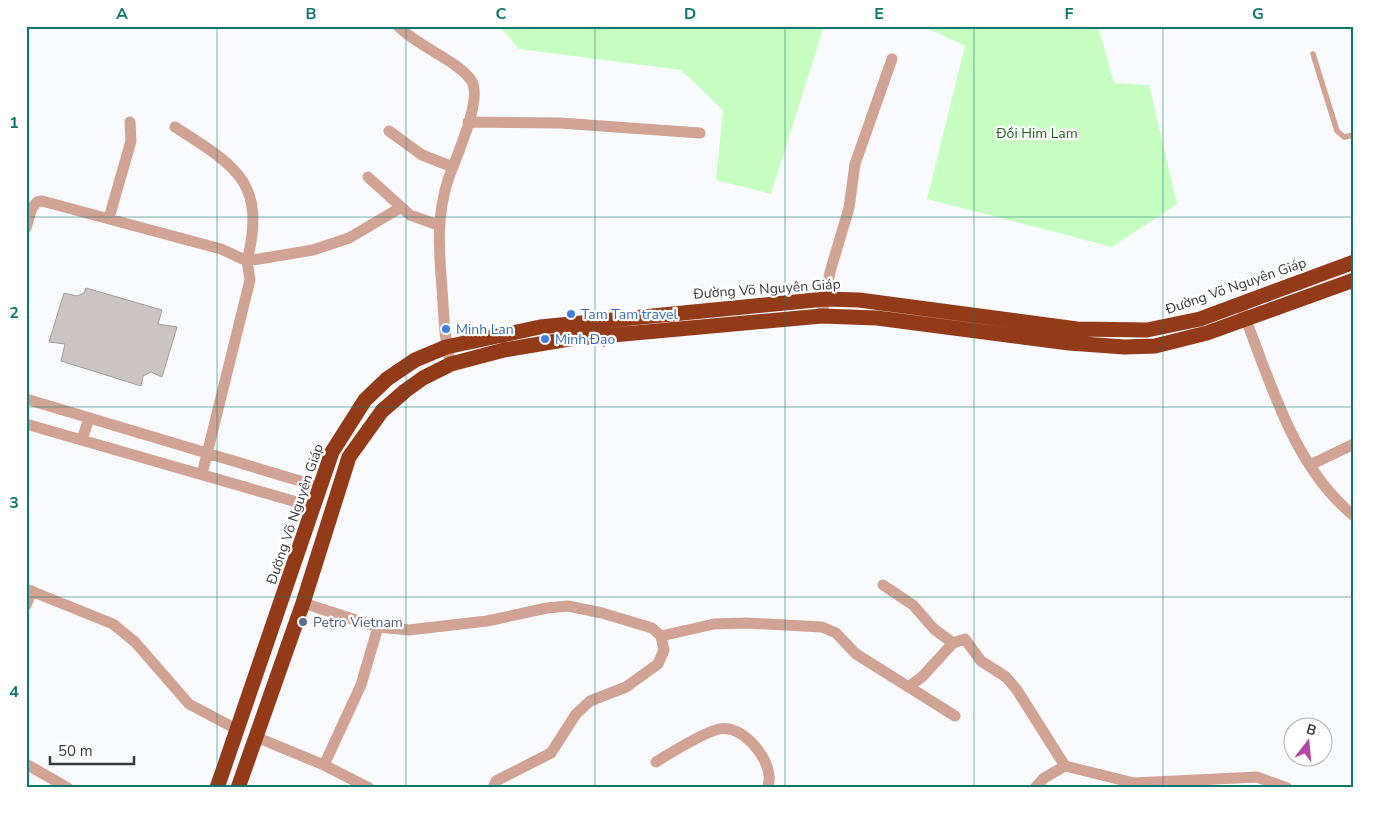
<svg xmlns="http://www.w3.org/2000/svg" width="1380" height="814" font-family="'Nunito Sans',sans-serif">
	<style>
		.green { fill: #c7ffc2 }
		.building { fill: #cac5c2; stroke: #a29d9a }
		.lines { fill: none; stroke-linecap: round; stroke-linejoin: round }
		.lane { stroke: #d0a394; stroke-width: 5.5 }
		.street { stroke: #d0a394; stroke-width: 11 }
		.highway { stroke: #933a18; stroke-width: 15 }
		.grid { fill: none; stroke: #0f766e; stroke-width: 1; stroke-opacity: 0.55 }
		.shop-dot { fill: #3f7fe0; stroke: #fff; stroke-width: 2 }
		.service-dot { fill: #5c6f8a; stroke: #fff; stroke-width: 2 }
		.labels { text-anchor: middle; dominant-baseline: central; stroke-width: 4.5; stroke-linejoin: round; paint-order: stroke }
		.park-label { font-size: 14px; fill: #1d631a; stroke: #fff }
		.street-label { font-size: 14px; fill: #393a3c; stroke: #fff }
		.shop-label { font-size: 14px; fill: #366cbe; stroke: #fff; text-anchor: start }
		.service-label { font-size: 14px; fill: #4e5e75; stroke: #fff; text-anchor: start }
		.neatline { fill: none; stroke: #0f766e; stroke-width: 2 }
		.grid-label { font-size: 16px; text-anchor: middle; font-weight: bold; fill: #0f766e }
	</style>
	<rect width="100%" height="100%" fill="#f9fafe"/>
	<path class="green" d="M499,26h325l-53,168 -55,-14 7,-70 -42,-40 -162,-21z
		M922,26h176l16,57 35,2 28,119 -65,43 -185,-48 38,-153z"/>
	<path class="building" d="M86,288l76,22 -4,14 19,3 -15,50 -11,-5 -8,4 -2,10 -80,-25 4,-17 -16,-2 15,-49 13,3 7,-3z"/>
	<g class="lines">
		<path class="lane" d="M1313,54l24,77 7,6 10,-2"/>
		<path class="street" d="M398,26c19,20 60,35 73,54 13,18 -16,79 -23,100 -12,37 -9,71 -6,109 2,26 2,51 9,75
			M468,122l92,1 140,10
			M175,127c60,39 92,54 72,134l66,-11 36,-12 51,-30
			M389,131l33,24 31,12
			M368,177l42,38 28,10
			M109,218l22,-77 -1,-19
			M26,228l6,-20 5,-6 5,-1 179,48 26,12 3,19 -48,194
			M1243,312c28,71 50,154 111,204
			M822,316l8,-44 19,-64 6,-44 37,-105
			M26,399l294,88
			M26,424l288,83
			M82,440l7,-22
			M1310,465l44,-21
			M883,585l30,20 21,24 19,14 12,-4 16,22 25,16 11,13 48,76 -21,12 -9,10
			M26,589l87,35 22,18 54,62 49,26
			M303,603l75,24 31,3 78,-9 60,-13 21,-2 34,7 50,15 9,8 3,14 -6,14 -32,23 -36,14 -14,13 -25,39 -55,28 -3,7
			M26,605l6,-14
			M661,636l53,-12 32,-1 76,4 14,6 20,21 99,62
			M908,687l14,-10 31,-34
			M256,737l68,28 45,23
			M656,762c16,-10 46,-29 63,-33 23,-5 49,27 50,47 1,4 -1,8 -1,12
			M26,764l42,24
			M324,765l37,-80 17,-58
			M1065,766l69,17 123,-6 30,11"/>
		<path class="highway" d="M217,788l115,-336 33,-52 22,-21 28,-19 31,-13 94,-20 285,-28 34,1 218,29 70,1 53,-11 154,-57
			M238,788l65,-185 46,-146 33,-46 23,-20 18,-13 28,-14 53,-14 65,-11 253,-23 55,2 192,25 55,4 31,-1 52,-13 147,-53"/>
	</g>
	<path class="grid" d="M217,26v762M406,26v762M595,26v762M785,26v762M974,26v762M1163,26v762M26,217h1328M26,407h1328M26,597h1328"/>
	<g class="shop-dot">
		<circle cx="571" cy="314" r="5"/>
		<circle cx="446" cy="329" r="5"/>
		<circle cx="545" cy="339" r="5"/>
	</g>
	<circle class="service-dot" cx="303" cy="622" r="5"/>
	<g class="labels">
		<g class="park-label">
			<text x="1037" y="133">Đồi Him Lam</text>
		</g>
		<g class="street-label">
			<text transform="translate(1236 286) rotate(-19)">Đường Võ Nguyên Giáp</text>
			<text transform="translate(767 289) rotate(-4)">Đường Võ Nguyên Giáp</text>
			<text transform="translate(295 514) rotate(-71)">Đường Võ Nguyên Giáp</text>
		</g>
		<g class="shop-label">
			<text x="581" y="314">Tam Tam travel</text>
			<text x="456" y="329">Minh Lan</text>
			<text x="555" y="339">Minh Đạo</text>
		</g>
		<g class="service-label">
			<text x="313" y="622">Petro Vietnam</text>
		</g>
	</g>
	<rect width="1380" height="814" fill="none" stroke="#ffffff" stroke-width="55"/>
	<g transform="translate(1308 742) rotate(16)"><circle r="24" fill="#ffffff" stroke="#b0b0b1"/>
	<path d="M0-4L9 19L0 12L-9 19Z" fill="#b347a7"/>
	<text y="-8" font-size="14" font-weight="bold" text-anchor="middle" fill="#393a3c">B</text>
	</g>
	<path d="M50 756v8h84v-8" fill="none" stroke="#393a3c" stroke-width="2.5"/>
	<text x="58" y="756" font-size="15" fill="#393a3c" stroke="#ffffff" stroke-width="4" paint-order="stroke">50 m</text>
	<rect x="28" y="28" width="1324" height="758" class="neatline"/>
	<g class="grid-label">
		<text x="122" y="19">A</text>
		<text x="311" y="19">B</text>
		<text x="501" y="19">C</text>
		<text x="690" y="19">D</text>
		<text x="879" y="19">E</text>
		<text x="1069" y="19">F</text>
		<text x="1258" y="19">G</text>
		<text x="14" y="128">1</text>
		<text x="14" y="318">2</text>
		<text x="14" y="508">3</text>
		<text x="14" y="697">4</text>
	</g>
</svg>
